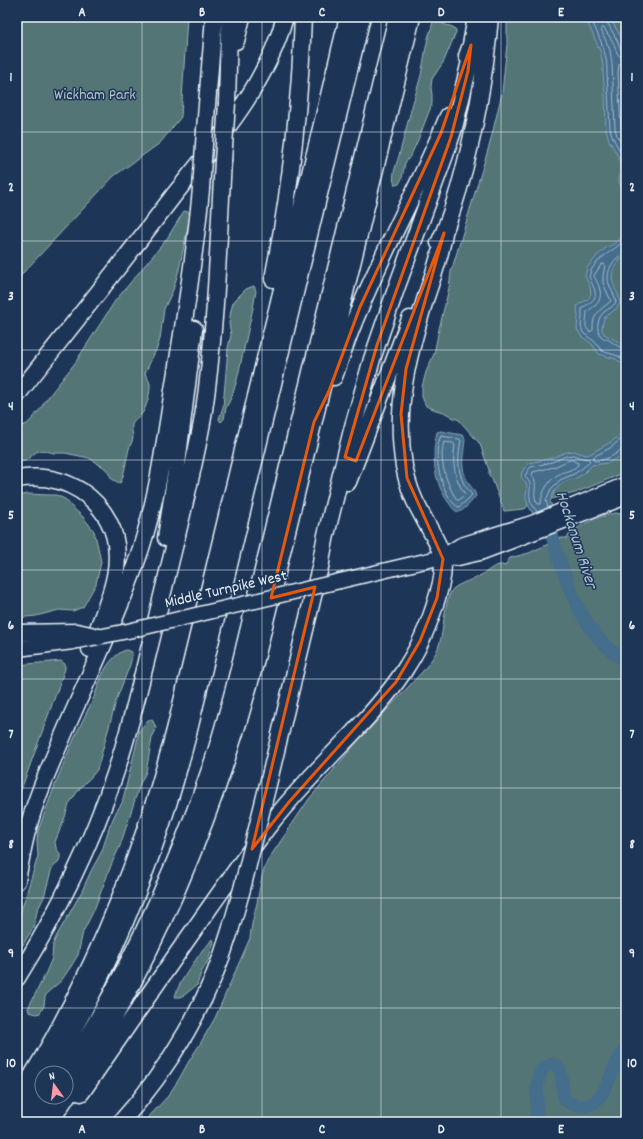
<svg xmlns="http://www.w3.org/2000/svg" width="643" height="1139" font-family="Dekko,sans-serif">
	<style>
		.green { fill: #537576; stroke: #9eb3b7 }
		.water { fill: #446d8c; stroke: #86a2b7 }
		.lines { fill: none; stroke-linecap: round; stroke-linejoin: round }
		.shore { stroke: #a6bccd; stroke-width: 1 }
		.river { stroke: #446d8c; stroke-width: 13 }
		.primary-casing { stroke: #e8f1f8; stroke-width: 17 }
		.highway-casing { stroke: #e8f1f8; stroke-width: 19 }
		.primary { stroke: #1d3557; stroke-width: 14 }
		.highway { stroke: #1d3557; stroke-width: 16 }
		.primary-bridge-casing { stroke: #e8f1f8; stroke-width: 17; stroke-linecap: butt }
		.highway-bridge-casing { stroke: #e8f1f8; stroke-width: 19; stroke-linecap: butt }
		.primary-bridge { stroke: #1d3557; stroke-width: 14 }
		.highway-bridge { stroke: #1d3557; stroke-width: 16 }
		.marked { fill: none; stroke: #e8590c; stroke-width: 3; stroke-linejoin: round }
		.grid { fill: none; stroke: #e8f1f8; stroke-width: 1; stroke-opacity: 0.55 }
		.labels { text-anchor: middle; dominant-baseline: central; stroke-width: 3; stroke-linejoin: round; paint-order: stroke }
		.park-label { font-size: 16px; fill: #b4c6ca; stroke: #1d3557 }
		.street-label { font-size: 16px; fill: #e8f1f8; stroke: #1d3557 }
		.water-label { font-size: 17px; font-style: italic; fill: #afc3d2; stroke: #1d3557 }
		.neatline { fill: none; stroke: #e8f1f8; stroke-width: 1.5 }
		.grid-label { font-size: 13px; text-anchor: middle; font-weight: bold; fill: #e8f1f8 }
	</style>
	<rect width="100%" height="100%" fill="#1d3557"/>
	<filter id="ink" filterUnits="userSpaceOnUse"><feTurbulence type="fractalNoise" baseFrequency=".025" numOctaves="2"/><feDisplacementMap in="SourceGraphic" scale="8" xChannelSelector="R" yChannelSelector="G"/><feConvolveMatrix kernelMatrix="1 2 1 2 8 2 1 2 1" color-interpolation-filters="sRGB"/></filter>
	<g filter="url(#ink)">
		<path class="green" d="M17,17h170l-6,100 -21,26 -46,33 -92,98 -5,10z
			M434,17h10l-1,7 10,3 3,3v2l-12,29 -12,18 -1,8 1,8v9l-14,36 -7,15 -6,8 -3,15 -3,6 -4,1c-5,-8 3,-24 5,-33 6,-22 11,-44 18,-66 5,-15 6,-32 10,-48 2,-7 5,-14 6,-21z
			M507,17h90l29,114v341l-51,21 -47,12 -2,3 -2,1 -20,2 -12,-32 -3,-4v-5l-9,-26 -21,-24 -7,-3 -8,-5 -8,-2 -10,-4 -4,-9v-10l4,-15 8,-18 5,-25 10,-41 2,-16 39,-129 12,-50 5,-49z
			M609,17h17v102l-2,-16 1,-51 -4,-15z
			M184,211l5,1 1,4 -11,54 -6,20 -9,19 -4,30 -3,9 -12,25c1,4 4,6 5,11 1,7 -4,27 -10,32 -3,4 -6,4 -8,9 -1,5 1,8 1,12 0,4 -3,8 -4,12 -3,11 -4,23 -8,33l-2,1 -7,-4 -6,-10 -4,-3 -5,-2 -3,-3 -5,-3 -24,-5h-11l-12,-3 -6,2 -11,9 -8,1v-34l10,-4 6,-6 8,-10 4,-7 30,-38 40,-62 51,-61z
			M254,286l2,5 -3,17 -16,72 -5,16 -6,12 -2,11 -3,3 -1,-1 -1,-2 4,-12 5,-59 3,-13 -2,-12 2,-13 2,-7 3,-4 10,-10z
			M28,494l20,1h8l9,4 7,8 11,10 11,14 4,16 3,15 -5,22 -13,23 -10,4 -14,-1 -23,6 -19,2v-122z
			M616,513l10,2v607h-482l24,-26 11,-17 10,-18 11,-17 15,-26 35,-80c1,-12 4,-23 7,-35 3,-15 4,-29 11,-43l41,-61 48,-57 66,-71c6,-8 13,-16 16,-26 5,-13 5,-47 14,-56 6,-6 23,-10 30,-15 7,-4 14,-12 22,-8l2,-4 3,-4 19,-5 32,-15h6c3,-8 28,-20 36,-22 4,-2 9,-2 13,-3z
			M126,650l6,2v4l-2,9 -13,33 -20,72 -6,7 -11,11 -11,16 -4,13 -10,25 1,6 4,6v4l-2,5 -5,4 -2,4 -7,26 -7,14 -3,16 -3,4 -7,12 -1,2 -4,1 -2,-2v-9l4,-24 17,-55 -1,-16 1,-9c16,-44 32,-88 54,-129 5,-11 8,-25 14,-34 4,-7 12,-16 20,-18z
			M61,661l4,3v5l-48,132v-136z
			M152,719l4,9 -4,10 -6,34 -6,12 -20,62 -8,17 -18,47 -11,22 -5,23 -8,13 -9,13 -13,11 -3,5 -1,9 -4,7 -3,1 -8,-2 -1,-4 2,-4 14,-27 8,-19 1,-14 3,-7 26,-46 9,-20 11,-20 7,-23 7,-16 6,-9 14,-57 3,-15 9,-11z
			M212,939h1l1,3 -6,19 -7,12 -4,12 -14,11 -4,1h-4c3,-15 20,-35 28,-48l4,-3z"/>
		<path class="water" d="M585,17h24l12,20 4,15 -1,51 2,16v137c-2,2 -6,4 -8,6 -2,2 -4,6 -5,9 -4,12 6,20 7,32l-4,6 -12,9 -2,9v3l2,4 22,12v20l-10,-7 -17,-5 -7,-10 -11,-8 -4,-7 1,-12 -1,-11c5,-5 11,-4 14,-12l-1,-7 -5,-11 2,-8 10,-12 9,-8 11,-6 6,-7 2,-7 -1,-13 1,-17 -6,-17 1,-15 -1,-8 -10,-18 -3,-11 -1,-35 -2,-21v-7l-2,-13z
			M626,429v21l-9,8 -9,5 -16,2 -9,9 -7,4 -12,4 -5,4 -5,6 -4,9 4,12 -18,7c-2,-7 -7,-11 -9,-18 -3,-7 1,-10 0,-16 0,-3 -4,-6 -6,-9l1,-5 4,-6 4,-3 21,-5 16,-6 7,-1 12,4 4,-1 24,-14z
			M441,431l21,4 3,3c-1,18 -6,27 3,44 3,6 7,8 8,14 -3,4 -13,16 -18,16 -4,-1 -7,-6 -9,-9 -15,-20 -18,-46 -12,-71z"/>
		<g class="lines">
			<path class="shore" d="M590,17c8,18 18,36 17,56l3,56 3,9 10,19 1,8 -1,13 3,10
				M605,17l2,5 10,18 4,10 2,2 3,1
				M626,58c-11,-1 -9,-8 -13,-16 -3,-5 -6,-9 -9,-14h-2l-1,2 9,20 2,14 3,64 2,8 9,16
				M626,64h-7l-1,9 3,54 1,5 4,7
				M626,238c-11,14 -32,19 -37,38 7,18 12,21 -7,32v9l-1,9 2,7 11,8 8,10 16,5 8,5
				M626,254c-12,1 -21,18 -17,30 2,6 6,11 7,18 -3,5 -8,7 -12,10 -6,5 -9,17 -3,24 2,2 5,3 8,4 6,4 10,8 17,9
				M602,264h2l1,1 -2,10v8l8,18c-11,9 -19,13 -18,29l-3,2c-7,-5 -3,-13 -3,-20 2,-2 5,-4 8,-6 10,-10 4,-20 -1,-30z
				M626,435l-16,13 -17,9v2l1,2c8,-1 14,-2 20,-6 5,-3 7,-7 12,-8
				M441,436l18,3 2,1c-3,16 -4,30 3,44 2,4 6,7 8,11l-6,6 -7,6c-4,-1 -6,-5 -9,-8 -10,-16 -18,-46 -9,-63z
				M444,442l9,1 2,2c-3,19 -1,33 10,49l-6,6h-2c-10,-15 -19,-40 -13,-58z
				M572,460l6,3v2c-5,5 -11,6 -17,8 -11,5 -20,19 -20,31h-3c-8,-10 2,-17 -6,-29l1,-3 21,-5 13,-6z
				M537,512c-2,-5 -7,-8 -7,-14 -2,-12 5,-9 -5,-22l4,-7 2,-2 21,-5 14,-6 7,-1 9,3 7,1 1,3 -10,8 -6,4 -14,6 -9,9 -5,11 2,8"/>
			<path class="river" d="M546,518c18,52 29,113 80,143
				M535,1122c4,-15 -1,-41 7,-53 26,-17 17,20 23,31 4,4 8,5 14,6 28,4 32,-44 47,-58"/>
			<defs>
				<path id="primary" d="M442,557l16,1 22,-5 29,-11 117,-45
					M340,581l102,-24 19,-12 71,-22 94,-39
					M17,649l56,-7"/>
				<path id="highway" d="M236,41l6,-24
					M467,56l4,-11 5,-28
					M227,103c1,-29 1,-57 3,-86
					M205,130l9,-113
					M439,243c9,-17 14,-36 20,-55 16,-56 26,-113 31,-171
					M273,279c17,-86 27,-174 30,-262
					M334,377c8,-23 16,-47 26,-69 27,-65 62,-127 88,-192
					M17,395c53,-67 106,-133 157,-200 44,-55 92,-109 111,-178
					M17,479c23,-4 45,0 64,12 12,8 21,18 27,29 23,42 -4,90 -18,129
					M348,482l62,-163
					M166,538l10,-66 18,-143
					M17,633l60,-1
					M271,772l50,-209 1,-8 4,-20 26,-105 20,-71 24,-70 49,-134 9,-27 16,-67 1,-16
					M17,881c3,-18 6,-36 11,-53 7,-27 18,-53 29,-78 26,-63 57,-123 79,-187 20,-56 28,-115 37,-173 11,-66 22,-134 28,-201
					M17,978c40,-64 74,-133 98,-204 17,-50 28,-102 41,-153 16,-68 35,-136 47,-204 13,-85 15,-171 20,-256
					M49,1073c62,-105 109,-221 139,-339l174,-717
					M66,1073c60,-97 110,-203 147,-312 10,-31 19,-64 27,-96l157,-648
					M81,1093c35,-51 70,-101 105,-152 27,-38 53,-76 81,-113 26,-33 55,-63 84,-93 20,-21 41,-44 56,-69 16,-25 27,-54 34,-83 7,-31 -7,-44 -20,-70 -8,-14 -14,-30 -17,-47 -10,-59 4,-110 21,-166 7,-22 16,-44 19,-67
					M17,1100c72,-114 124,-239 158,-370l173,-713
					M19,1122l23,-37
					M34,1122l16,-25
					M50,1122c93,-138 161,-293 204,-455l158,-650
					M121,1122c49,-54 88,-121 109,-191"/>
			</defs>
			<use href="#primary" class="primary-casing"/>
			<use href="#highway" class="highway-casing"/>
			<use href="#primary" class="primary"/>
			<use href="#highway" class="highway"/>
			<defs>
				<path id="primary-bridge" d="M73,642l55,-11 212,-50"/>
				<path id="highway-bridge" d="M223,161l4,-58
					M201,189l4,-59
					M77,632l22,5
					M230,931l12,-42 29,-117"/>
			</defs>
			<use href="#primary-bridge" class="primary-bridge-casing"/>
			<use href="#highway-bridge" class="highway-bridge-casing"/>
			<use href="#primary-bridge" class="primary-bridge"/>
			<use href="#highway-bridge" class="highway-bridge"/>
		</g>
	</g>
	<path class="marked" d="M471,45l-3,26 -17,66 -74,208 -32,112 11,4 88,-228 -38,136 -5,45 6,64 36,81 -6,39 -17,43 -24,41 -107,120 -37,47 63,-262 -44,11 43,-176 15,-31 31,-84 81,-174z"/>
	<path class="grid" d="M142,17v1105M262,17v1105M381,17v1105M501,17v1105M17,132h609M17,241h609M17,350h609M17,460h609M17,570h609M17,679h609M17,788h609M17,898h609M17,1008h609"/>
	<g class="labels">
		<g class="park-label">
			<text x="95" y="95">Wickham Park</text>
		</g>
		<g class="street-label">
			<text transform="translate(226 590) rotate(-13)">Middle Turnpike West</text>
		</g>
		<g class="water-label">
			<text transform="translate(575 540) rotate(72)">Hockanum River</text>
		</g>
	</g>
	<rect width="643" height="1139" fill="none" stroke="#1d3557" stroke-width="44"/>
	<g transform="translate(54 1085) rotate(346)"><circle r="19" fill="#1d3557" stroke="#6e8097"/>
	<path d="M0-3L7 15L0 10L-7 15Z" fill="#ff9aa2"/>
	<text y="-6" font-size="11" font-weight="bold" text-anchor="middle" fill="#e8f1f8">N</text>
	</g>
	<rect x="22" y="22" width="599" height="1095" class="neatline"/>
	<g class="grid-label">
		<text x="82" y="16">A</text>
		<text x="202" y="16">B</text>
		<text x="322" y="16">C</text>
		<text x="441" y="16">D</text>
		<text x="561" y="16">E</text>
		<text x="11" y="81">1</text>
		<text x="632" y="81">1</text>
		<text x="11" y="191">2</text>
		<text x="632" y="191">2</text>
		<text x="11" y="300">3</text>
		<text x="632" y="300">3</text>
		<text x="11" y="410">4</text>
		<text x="632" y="410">4</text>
		<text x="11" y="519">5</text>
		<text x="632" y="519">5</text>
		<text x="11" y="629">6</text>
		<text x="632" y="629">6</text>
		<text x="11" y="738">7</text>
		<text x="632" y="738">7</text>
		<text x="11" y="848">8</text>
		<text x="632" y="848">8</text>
		<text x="11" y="957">9</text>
		<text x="632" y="957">9</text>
		<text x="11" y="1067">10</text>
		<text x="632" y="1067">10</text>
		<text x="82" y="1133">A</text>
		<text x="202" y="1133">B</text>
		<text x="322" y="1133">C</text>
		<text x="441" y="1133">D</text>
		<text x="561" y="1133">E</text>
	</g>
</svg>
